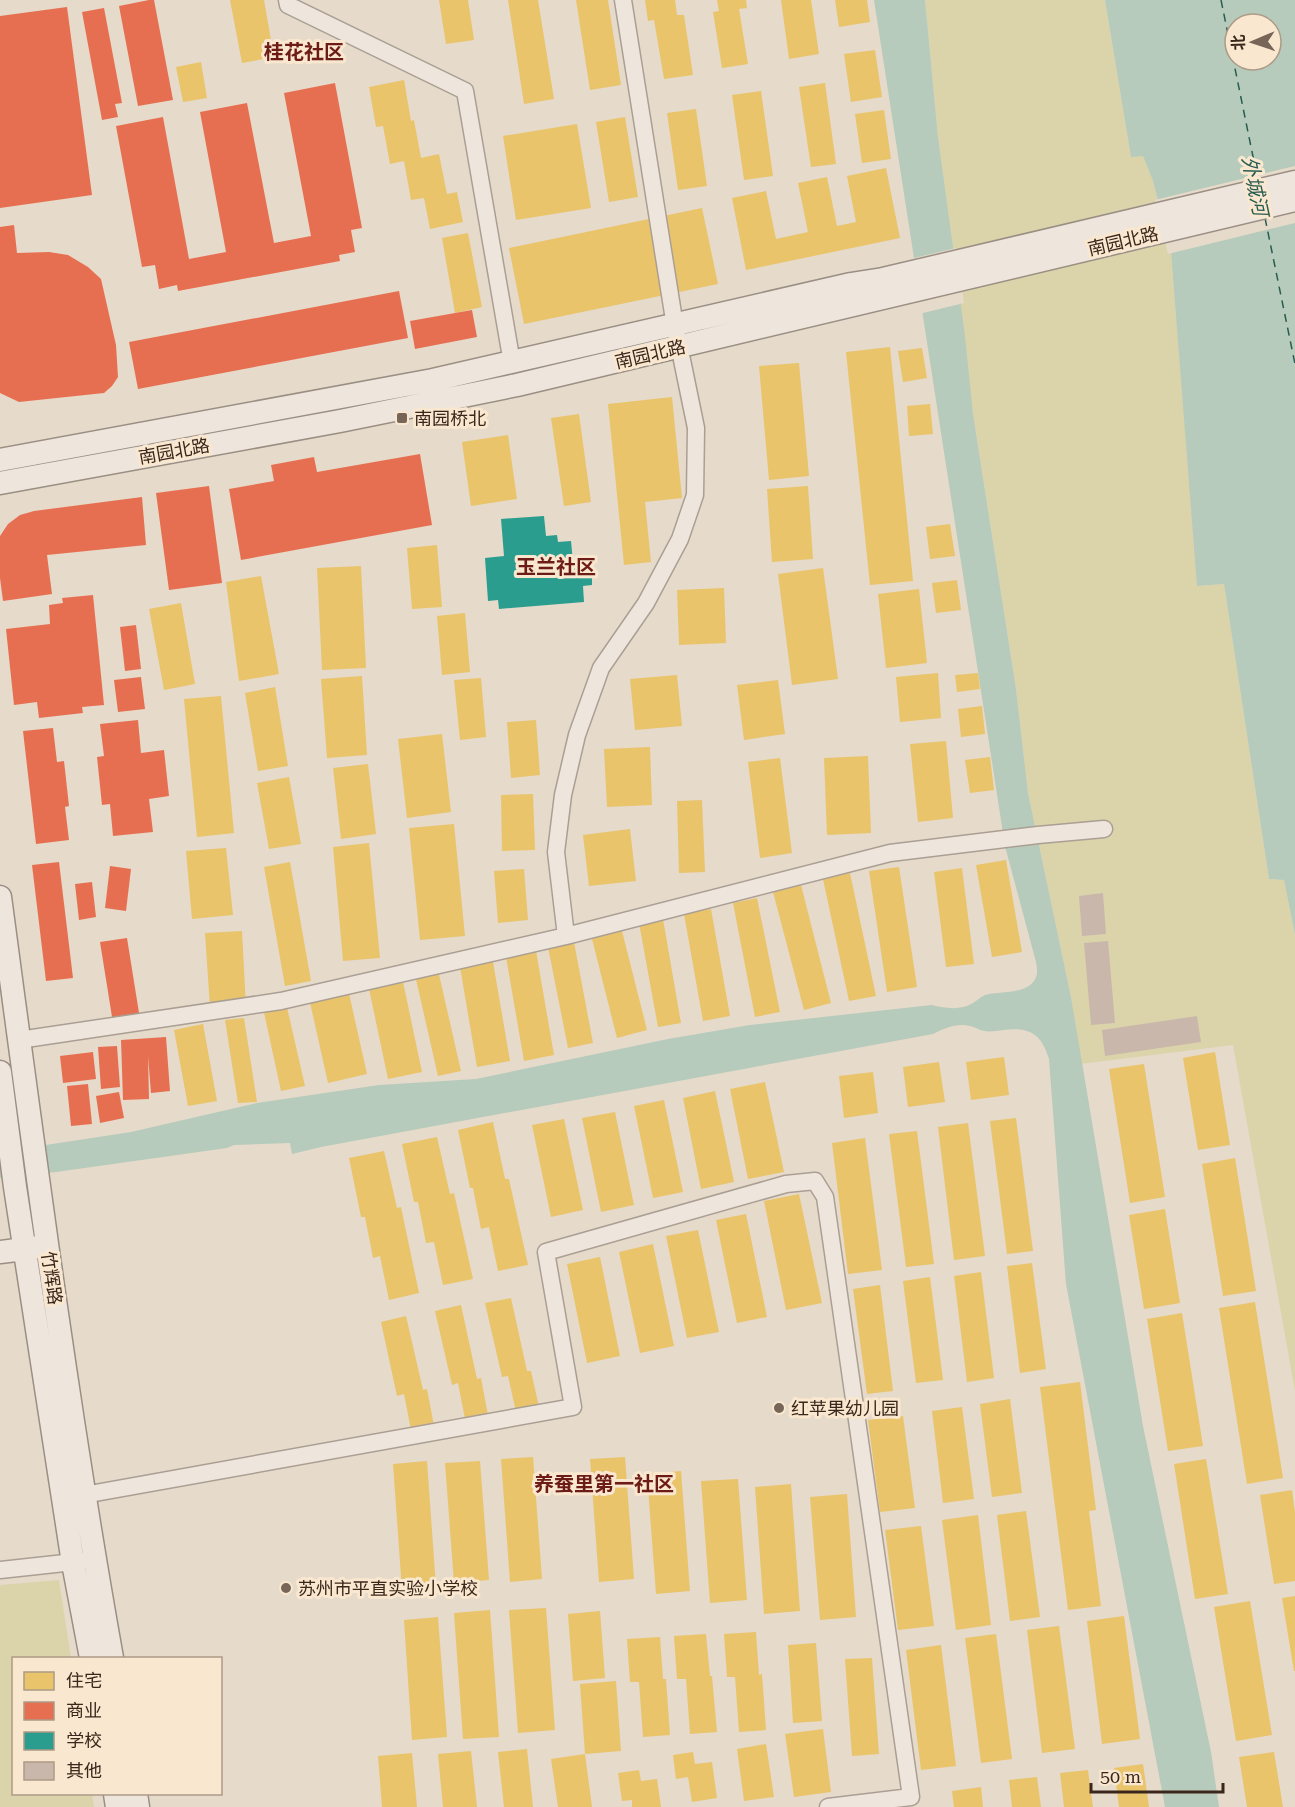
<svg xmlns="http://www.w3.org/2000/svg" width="1295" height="1807" font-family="'Roboto Serif','Noto Sans SC',serif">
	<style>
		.green { fill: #dbd4ab }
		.water { fill: #b6cbbb; fill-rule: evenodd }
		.pier { fill: #e6daca }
		.homes { fill: #e9c46a }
		.shops { fill: #e76f51 }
		.schools { fill: #2a9d8f }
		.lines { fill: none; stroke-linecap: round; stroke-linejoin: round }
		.ferry { stroke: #295c51; stroke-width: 1.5; stroke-dasharray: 8 6; stroke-linecap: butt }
		.building { fill: #cab7ab }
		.minor-casing { stroke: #ab9f94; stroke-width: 19 }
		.secondary-casing { stroke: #9b8f84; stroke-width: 25 }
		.minor { stroke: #eee6dd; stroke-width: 16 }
		.secondary { stroke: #eee6dd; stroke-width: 22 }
		.poi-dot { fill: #776558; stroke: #f9e7cf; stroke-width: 2 }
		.labels { text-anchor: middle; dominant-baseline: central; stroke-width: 6; stroke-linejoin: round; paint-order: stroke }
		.street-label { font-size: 18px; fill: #3b261b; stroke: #f9e7cf }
		.poi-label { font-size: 18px; fill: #3b261b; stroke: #f9e7cf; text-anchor: start }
		.neighbourhood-label { font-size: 20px; font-weight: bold; fill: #6c1b16; stroke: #f9e7cf }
		.water-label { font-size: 20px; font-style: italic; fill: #295c51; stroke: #f9e7cf }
	</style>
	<rect width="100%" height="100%" fill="#e6daca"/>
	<path class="green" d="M925,0h180l26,156h12l10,25 18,71 27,334 26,-2 45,295 15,1 11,55v456l-62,-346 -153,19 -9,-67 -43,-204 -12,-104 -43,-275 -35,-277z
		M59,1580l12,78h-57v136h78l2,13h-94v-222z"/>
	<path class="water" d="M874,0h51l13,137 27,199 8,78 43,275 12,104 43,204 72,429 68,326 8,55h-54l-99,-523 -17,-225c-8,-26 -20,-32 -46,-29 -6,1 -14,2 -19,1 -5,-1 -9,-4 -14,-5 -13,-3 -25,2 -37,8l-612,113 -29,7 -2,-11 -56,2 -7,3 -171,24 -56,6v-26l131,-20 126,-29 122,-18 97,-6 192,-40 82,-14 182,-20c13,3 28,6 41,-2 5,-3 7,-6 12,-8 14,-4 45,0 51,-18 2,-4 1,-10 0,-15l-31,-116z
		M1105,0h190v935l-11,-55 -15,-1 -45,-295 -27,2 -26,-334 -18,-71 -10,-25 -12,1zM1235,24h36v36h-36z"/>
	<path class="pier" d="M1295,166v57l-127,31 -13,-54z
		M956,248l8,55 -45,11 -9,-55z"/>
	<path class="homes" d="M230,0h34l10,57 -32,6z
		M439,0h29l6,40 -28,4z
		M508,0h30l16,99 -30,5z
		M576,0h32l13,85 -31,5z
		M645,0h30l2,15h7l9,60 -29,4 -10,-59 -6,1z
		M717,0h29l1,8 -8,1 9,55 -26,4 -9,-56 6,-1z
		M781,0h30l8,54 -30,5z
		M835,0h32l3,22 -31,5z
		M875,50l7,47 -31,5 -7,-48z
		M201,62l6,36 -24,4 -7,-35z
		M404,80l7,41 3,-1 7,38 18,-4 8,40 10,-2 6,30 -33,7 -6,-31 -13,2 -7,-39 -14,3 -7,-38 -7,1 -7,-40z
		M825,83l11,81 -25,3 -12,-80z
		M761,91l12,85 -29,4 -12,-85z
		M696,109l11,77 -29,4 -11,-77z
		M884,110l7,49 -29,4 -7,-49z
		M625,117l13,80 -29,5 -13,-80z
		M577,124l14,84 -75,12 -13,-84z
		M886,168l14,70 -154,32 -14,-72 34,-7 10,48 32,-7 -10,-49 29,-6 10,49 19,-4 -9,-46z
		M702,208l16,76 -194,40 -15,-76z
		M468,233l14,74 -27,6 -13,-75z
		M890,347l23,234 -43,4 -24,-233z
		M922,348l5,30 -24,4 -5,-31z
		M799,363l10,113 -40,4 -10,-114z
		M672,397l10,101 -37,4 6,60 -27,3 -16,-161z
		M930,404l3,30 -24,2 -2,-30z
		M579,414l12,88 -27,4 -13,-88z
		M508,435l9,64 -46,7 -9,-64z
		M808,486l5,73 -41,3 -5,-73z
		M950,524l5,32 -25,3 -4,-32z
		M437,545l5,62 -30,2 -5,-61z
		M361,566l5,102 -44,2 -5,-102z
		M823,568l15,111 -46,6 -14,-111z
		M261,576l18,98 -40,7 -13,-99z
		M957,580l4,30 -25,3 -4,-30z
		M724,588l2,55 -47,2 -2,-55z
		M919,589l8,74 -41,5 -8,-74z
		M181,603l14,81 -31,6 -15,-81z
		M465,613l5,59 -28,3 -5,-59z
		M938,673l3,45 -41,4 -4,-45z
		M978,673l2,16 -23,3 -2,-17z
		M677,675l5,51 -47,4 -5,-51z
		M362,676l5,79 -40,3 -6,-79z
		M481,678l5,59 -26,3 -6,-60z
		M778,680l7,54 -41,6 -7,-55z
		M275,687l13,79 -30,5 -13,-78z
		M221,696l13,137 -37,4 -13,-138z
		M982,706l3,28 -24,3 -3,-28z
		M536,720l4,55 -29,3 -4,-56z
		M442,734l9,78 -44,6 -9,-79z
		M946,741l7,77 -35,4 -8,-78z
		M650,747l2,58 -45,2 -3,-58z
		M868,756l3,77 -44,2 -3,-77z
		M990,757l4,33 -24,3 -5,-33z
		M780,758l12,95 -32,5 -12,-96z
		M368,764l8,70 -35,5 -8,-71z
		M289,777l12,67 -32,5 -12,-66z
		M533,794l2,56 -33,1 -1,-56z
		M702,800l3,72 -26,1 -2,-72z
		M454,824l11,112 -45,4 -11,-112z
		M630,829l6,52 -47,5 -6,-51z
		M369,843l11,115 -37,3 -10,-114z
		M226,848l7,67 -41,4 -6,-68z
		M1006,860l16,92 -30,5 -16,-92z
		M290,862l21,119 -26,5 -21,-119z
		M899,867l18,120 -30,5 -18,-121z
		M962,868l12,96 -28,3 -12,-95z
		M524,869l4,51 -30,3 -4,-52z
		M850,873l26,123 -27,5 -26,-122z
		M801,885l30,118 -27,7 -31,-118z
		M757,898l23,114 -25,5 -22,-114z
		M711,909l19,107 -27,5 -19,-107z
		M663,919l18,104 -23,4 -19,-104z
		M242,931l4,76 -36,1 -5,-75z
		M622,931l25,99 -30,8 -25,-99z
		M574,942l19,101 -25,5 -20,-101z
		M535,945l19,110 -30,6 -19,-110z
		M492,956l18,105 -33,6 -18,-106z
		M438,970l23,101 -23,5 -23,-101z
		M402,977l20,95 -34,7 -20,-95z
		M348,989l19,85 -39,9 -19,-85z
		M286,1003l19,83 -24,5 -18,-83z
		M244,1018l13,84 -19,1 -13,-83z
		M203,1024l14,77 -29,5 -14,-76z
		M1215,1052l15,93 -32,5 -15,-92z
		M1004,1057l5,38 -38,5 -5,-38z
		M939,1062l6,40 -37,5 -5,-40z
		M1144,1064l21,133 -35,6 -21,-134z
		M873,1072l5,41 -34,5 -5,-42z
		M765,1082l19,90 -36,7 -18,-90z
		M715,1091l19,91 -33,7 -18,-91z
		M664,1100l19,92 -30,6 -19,-92z
		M615,1112l19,93 -33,7 -19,-94z
		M1016,1118l17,133 -26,3 -17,-133z
		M564,1119l19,91 -32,7 -19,-92z
		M493,1122l12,57h4l19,86 -30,6 -9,-44 -8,2 -8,-41h-3l-12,-58z
		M968,1123l17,133 -31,4 -16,-133z
		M917,1131l17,133 -28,3 -17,-133z
		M437,1137l13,57 4,-1 19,86 -30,6 -9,-43 -8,1 -8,-41h-4l-12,-58z
		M865,1138l17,132 -34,4 -16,-131z
		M384,1151l13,57 4,-1 18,86 -30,7 -9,-44 -7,2 -8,-41h-4l-12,-59z
		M1235,1158l21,133 -33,5 -21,-132z
		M799,1194l23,109 -36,7 -22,-109z
		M1165,1209l15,94 -36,6 -15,-94z
		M746,1214l21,103 -30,6 -21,-103z
		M698,1230l21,102 -32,6 -21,-102z
		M653,1244l21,102 -34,7 -21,-101z
		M600,1257l20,99 -33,7 -20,-99z
		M1032,1263l14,106 -26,4 -13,-107z
		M981,1272l13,106 -27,4 -13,-106z
		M930,1277l13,103 -27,3 -13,-102z
		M880,1285l13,106 -26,3 -14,-105z
		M511,1298l16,73h4l8,36 -23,5 -8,-36 -6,1 -17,-74z
		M1255,1302l28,176 -36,6 -28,-176z
		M461,1305l16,74 4,-1 7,37 -23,4 -7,-36 -6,2 -17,-74z
		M1182,1313l21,133 -35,5 -21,-132z
		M406,1316l17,74 4,-1 7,37 -23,4 -7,-36 -7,2 -16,-74z
		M1080,1382l16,128 -7,1 12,95 -33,4 -28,-223z
		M1010,1399l12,94 -30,4 -12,-93z
		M962,1407l12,92 -31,4 -11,-92z
		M903,1416l12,92 -35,4 -12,-92z
		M533,1457l9,122 -32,3 -9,-123z
		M625,1457l9,122 -35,3 -9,-123z
		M1206,1459l22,135 -33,5 -21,-135z
		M427,1461l9,126 -34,3 -9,-126z
		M480,1461l9,119 -35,3 -9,-120z
		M681,1471l9,120 -34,3 -9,-120z
		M738,1479l9,121 -37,3 -9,-122z
		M791,1484l9,127 -36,3 -9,-127z
		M1292,1490l3,22v69l-21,3 -14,-89z
		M847,1494l9,123 -36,3 -10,-123z
		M1026,1511l14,106 -30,4 -13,-106z
		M978,1515l13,110 -35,5 -14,-110z
		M921,1526l13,100 -36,4 -13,-100z
		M1295,1596v75h-1l-12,-73z
		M1250,1601l22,134 -36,6 -22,-134z
		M546,1608l9,122 -37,3 -9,-123z
		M490,1610l9,127 -36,2 -9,-126z
		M600,1611l5,67 -32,3 -5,-67z
		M1124,1616l16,123 -38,5 -15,-123z
		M438,1617l9,120 -35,3 -8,-120z
		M1059,1626l16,123 -33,4 -15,-123z
		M756,1632l3,43 3,-1 4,56 -27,2 -4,-55h-8l-3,-43z
		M706,1634l4,42h2l5,56 -27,2 -4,-55h-9l-3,-43z
		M996,1634l16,125 -31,4 -16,-125z
		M660,1637l3,42h3l4,56 -27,2 -4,-55h-9l-3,-43z
		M816,1643l6,78 -29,2 -5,-78z
		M941,1645l15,121 -35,4 -15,-120z
		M872,1658l7,96 -27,2 -7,-97z
		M616,1681l5,70 -36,3 -5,-70z
		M823,1729l8,63 -37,5 -9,-63z
		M766,1744l8,53 -30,4 -7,-52z
		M527,1749l6,58h-29l-6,-55z
		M471,1751l6,56h-34l-5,-53z
		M693,1752l2,12 17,-2 5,36 -25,4 -4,-25 -12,2 -3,-24z
		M1274,1752l9,55h-36l-8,-50z
		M412,1753l5,54h-35l-4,-51z
		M585,1754l7,53h-34l-7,-48z
		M1143,1764l6,43h-30l-5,-39z
		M639,1770l2,11 16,-2 4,28h-29v-7l-10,1 -4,-28z
		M1088,1770l5,37h-29l-4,-34z
		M1037,1777l4,30h-29l-3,-27z
		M981,1787l2,20h-29l-2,-16z"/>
	<path class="shops" d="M149,0h5l19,100 -35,6 -19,-100z
		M67,7l25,188 -92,13v-192z
		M104,8l18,95 -7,1 3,13 -16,3 -20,-108z
		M335,83l27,145 -11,2 4,22 -16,3 1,6 -162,30 -1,-6 -18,4 -4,-24 -13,2 -26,-141 47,-9 26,142 37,-7 -26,-140 47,-9 27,140 37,-7 -27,-143z
		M14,225l3,28 32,-1 19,3 20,12 13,12 15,66 2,32 -6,9 -8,7 -85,9 -19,-9v-166z
		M399,291l9,47 -270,51 -9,-47z
		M472,310l5,27 -62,12 -5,-28z
		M420,454l12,71 -191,35 -12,-71 45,-8 -3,-16 43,-8 3,15z
		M209,486l13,97 -53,7 -13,-97z
		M142,497l4,48 -99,10 5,39 -49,7 -3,-23v-42l8,-12 12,-9 14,-4z
		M93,595l11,110 -22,2 1,6 -44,5 -2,-16 -23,3 -8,-76 44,-5 -1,-19 14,-2 -1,-5z
		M136,625l5,44 -16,2 -5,-44z
		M141,677l4,32 -27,3 -4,-32z
		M138,720l3,33 23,-3 5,46 -20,3 4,33 -40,4 -3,-32 -8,1 -5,-48 7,-1 -4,-32z
		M53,728l4,34 7,-1 5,45 -4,1 4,33 -33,4 -13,-113z
		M59,862l14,116 -27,3 -14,-116z
		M110,866l21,3 -5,42 -21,-3z
		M92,882l4,35 -17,3 -4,-36z
		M127,938l13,81 -27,4 -13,-81z
		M166,1037l4,54 -19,2 -3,-37 1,43 -26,1 -2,-60z
		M117,1046l3,41 -19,2 -3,-42z
		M93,1052l3,27 -33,4 -3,-27z
		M88,1084l4,40 -21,2 -4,-40z
		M119,1092l5,26 -24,5 -4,-27z"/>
	<path class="schools" d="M544,516l2,20 11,-1 1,7 13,-1 2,21h10l1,15 8,-1v9l-9,1 1,16 -85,7 -1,-9 -10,1 -3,-43 19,-2 -3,-37z"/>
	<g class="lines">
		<path class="ferry" d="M1221,0l37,181
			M1265,218l30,146"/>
	</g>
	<path class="building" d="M1103,893l3,41 -24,2 -3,-40z
		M1108,941l7,82 -24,2 -7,-82z
		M1197,1016l4,26 -96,14 -3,-26z"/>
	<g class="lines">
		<defs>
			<path id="minor" d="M287,0l1,5 177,86 47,272
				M566,936l324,-83 148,-18 66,-6
				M19,1040l262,-39 285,-65 -10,-84 7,-57 14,-60 24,-67 45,-65 34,-64 15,-44 1,-67 -21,-102 -52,-326
				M73,1495h11l489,-88 -27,-155 240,-68 29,-3 10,16 86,600 -83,10
				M0,1570l83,-9"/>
			<path id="secondary" d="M0,460l433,-80 418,-96 32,-5 412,-97
				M0,483l340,-62 177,-36 778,-185
				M0,897c34,254 67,509 112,761
				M0,1072l15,115 58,376 18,95
				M0,1252l40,-5
				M115,1794l2,13
				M136,1794l2,13"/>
		</defs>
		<use href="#minor" class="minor-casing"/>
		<use href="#secondary" class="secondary-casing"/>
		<use href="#minor" class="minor"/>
		<use href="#secondary" class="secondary"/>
	</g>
	<g class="poi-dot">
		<rect x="396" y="412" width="12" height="12" rx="3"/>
		<circle cx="779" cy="1408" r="6"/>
		<circle cx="286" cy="1588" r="6"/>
	</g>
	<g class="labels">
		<g class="street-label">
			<text transform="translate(1123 241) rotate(-13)">南园北路</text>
			<text transform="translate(650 354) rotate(-13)">南园北路</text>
			<text transform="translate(174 451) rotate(-10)">南园北路</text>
			<text transform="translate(52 1278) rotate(82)">竹辉路</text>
		</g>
		<g class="poi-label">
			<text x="414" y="418">南园桥北</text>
			<text x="791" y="1408">红苹果幼儿园</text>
			<text x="298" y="1588">苏州市平直实验小学校</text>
		</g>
		<g class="neighbourhood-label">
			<text x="304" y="52">桂花社区</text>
			<text x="556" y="567">玉兰社区</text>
			<text x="604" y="1484">养蚕里第一社区</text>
		</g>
		<g class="water-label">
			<text transform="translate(1255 186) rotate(78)">外城河</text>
		</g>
	</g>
	<rect x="12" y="1657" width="210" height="138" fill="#f9e7cf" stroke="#ad9a87" stroke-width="1.5"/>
	<rect x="24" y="1672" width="30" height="18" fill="#e9c46a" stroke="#ad9a87" stroke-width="1.5"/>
	<text x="66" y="1687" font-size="18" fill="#3b261b">住宅</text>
	<rect x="24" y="1702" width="30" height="18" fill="#e76f51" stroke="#ad9a87" stroke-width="1.5"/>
	<text x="66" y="1717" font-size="18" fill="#3b261b">商业</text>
	<rect x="24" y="1732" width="30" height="18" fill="#2a9d8f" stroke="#ad9a87" stroke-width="1.5"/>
	<text x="66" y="1747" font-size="18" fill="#3b261b">学校</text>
	<rect x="24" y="1762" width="30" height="18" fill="#cab7ab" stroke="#ad9a87" stroke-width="1.5"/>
	<text x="66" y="1777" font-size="18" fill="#3b261b">其他</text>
	<g transform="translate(1253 42) rotate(268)"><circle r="28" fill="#f9e7cf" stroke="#ad9a87" stroke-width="1.5"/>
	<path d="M0-4.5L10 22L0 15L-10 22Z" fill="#776558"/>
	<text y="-9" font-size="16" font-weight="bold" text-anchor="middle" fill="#3b261b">北</text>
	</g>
	<path d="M1091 1783v9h132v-9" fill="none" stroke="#3b261b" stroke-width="3"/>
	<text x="1100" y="1783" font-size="18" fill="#3b261b" stroke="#f9e7cf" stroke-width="4.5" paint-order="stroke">50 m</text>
</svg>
